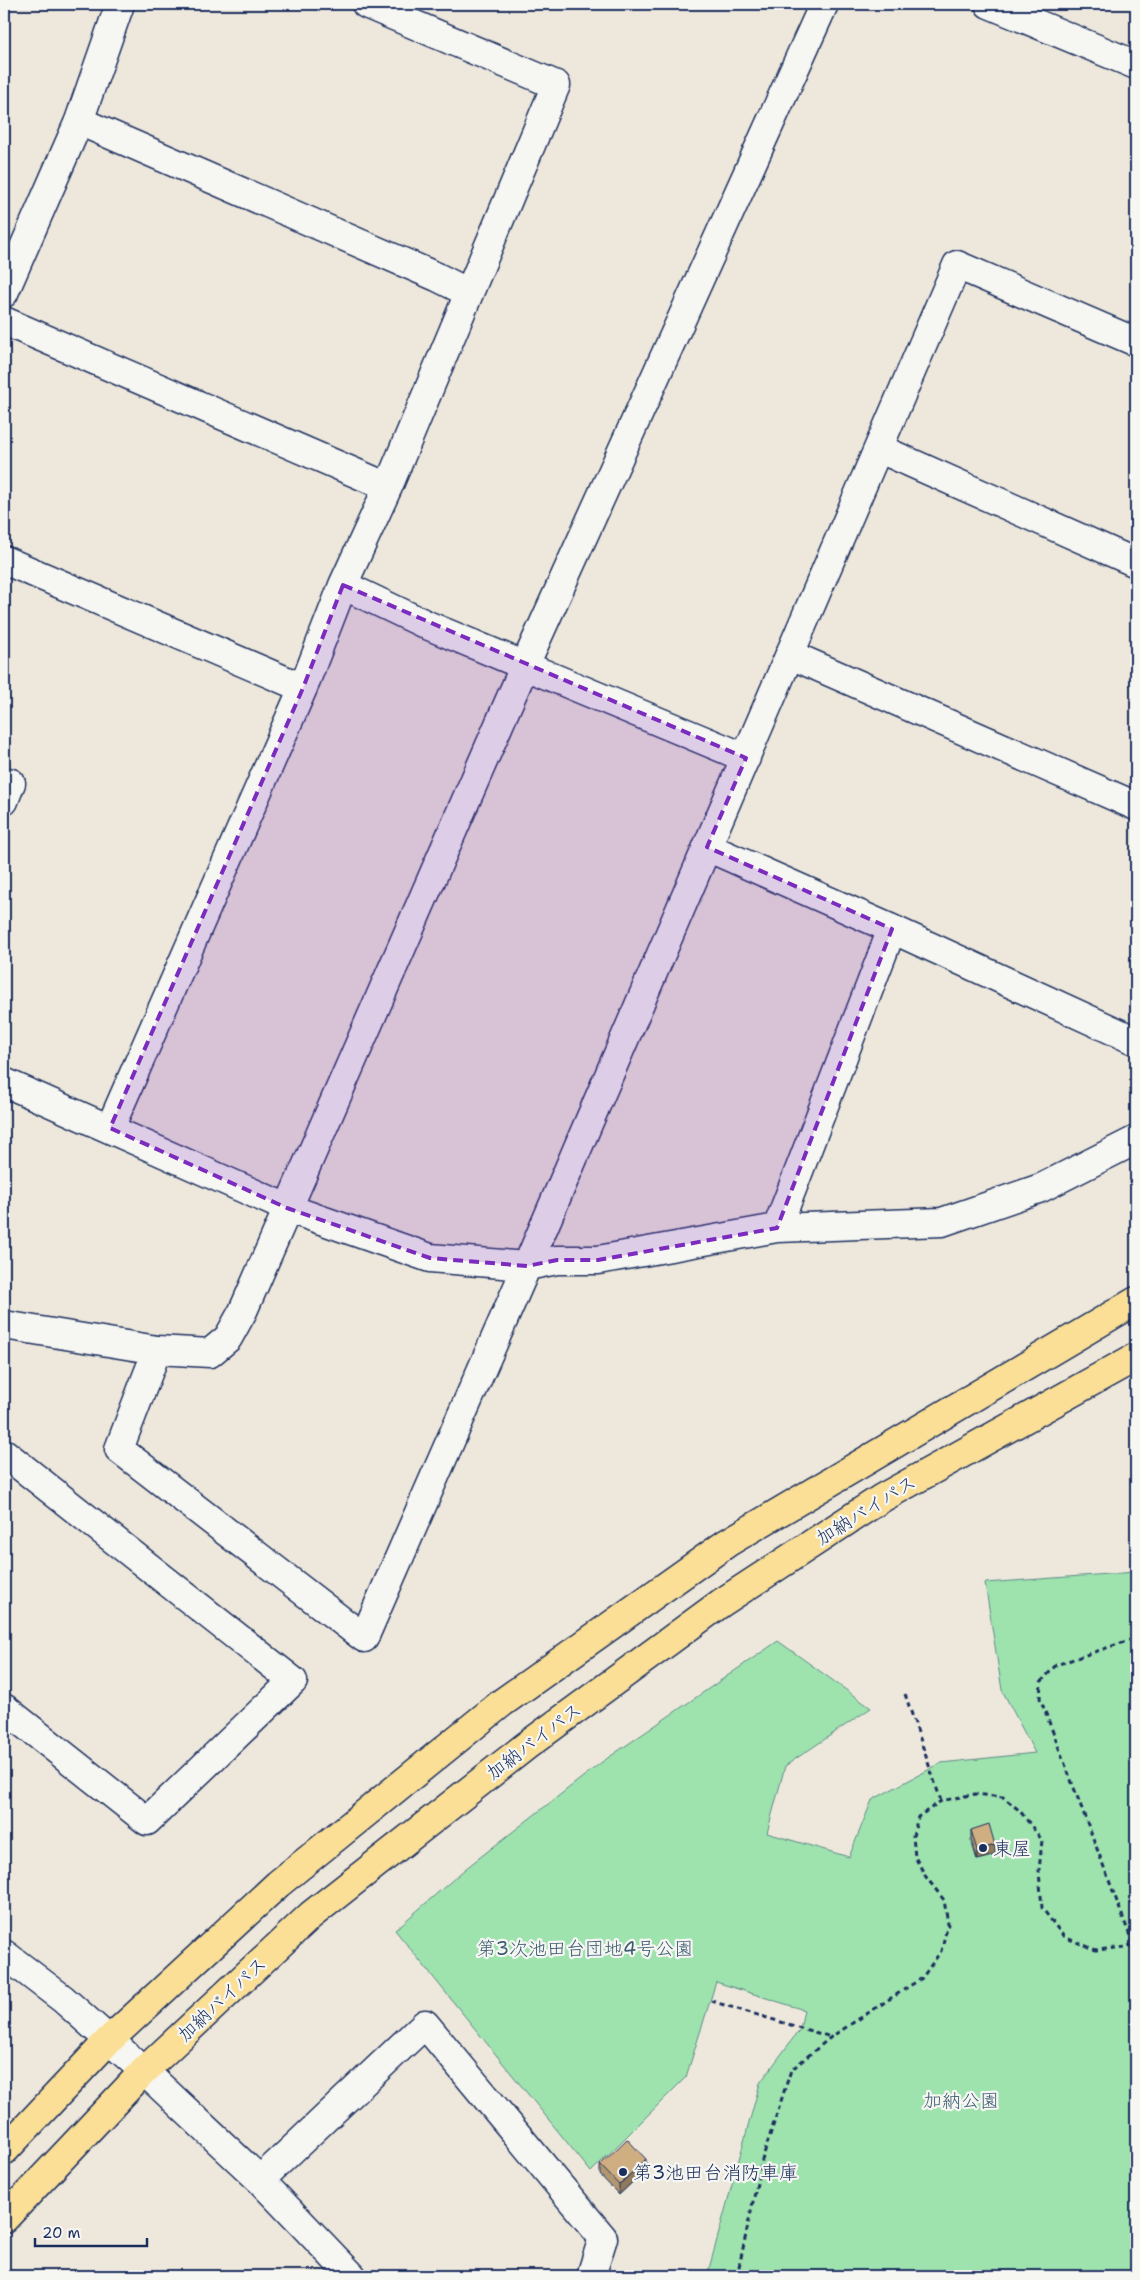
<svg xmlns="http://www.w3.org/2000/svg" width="1140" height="2280" font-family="'Shantell Sans','Klee One',sans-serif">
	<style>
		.green { fill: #9ee3ae; stroke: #5c8986 }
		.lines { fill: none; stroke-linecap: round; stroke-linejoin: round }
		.street-casing { stroke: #1b2f5e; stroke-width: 31 }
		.secondary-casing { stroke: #1b2f5e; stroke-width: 31 }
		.highway-casing { stroke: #1b2f5e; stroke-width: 31 }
		.path { stroke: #1b2f5e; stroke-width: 3; stroke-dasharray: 5 4; stroke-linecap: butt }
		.street { stroke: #f6f6f2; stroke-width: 28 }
		.secondary { stroke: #f6f6f2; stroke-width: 28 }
		.highway { stroke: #fbdf96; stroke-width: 28 }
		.wall { fill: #b29670; stroke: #1b2f5e }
		.shaded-wall { fill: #917a5b; stroke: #1b2f5e }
		.building { fill: #cfae82; stroke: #1b2f5e }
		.marked { fill: #7b2cbf; fill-opacity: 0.2; stroke: #7b2cbf; stroke-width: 4; stroke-dasharray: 10 6; stroke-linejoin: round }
		.poi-dot { fill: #1b2f5e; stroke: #f6f6f2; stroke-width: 2 }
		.labels { text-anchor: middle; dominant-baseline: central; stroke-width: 4.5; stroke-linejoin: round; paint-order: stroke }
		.street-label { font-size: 19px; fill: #1b2f5e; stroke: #f6f6f2 }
		.poi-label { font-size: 19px; fill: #1b2f5e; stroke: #f6f6f2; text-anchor: start }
		.park-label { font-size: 19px; fill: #3c5c72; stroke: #f6f6f2 }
	</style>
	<rect width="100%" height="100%" fill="#eee8dc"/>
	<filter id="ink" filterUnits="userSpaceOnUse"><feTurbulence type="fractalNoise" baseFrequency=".02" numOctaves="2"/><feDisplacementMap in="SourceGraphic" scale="10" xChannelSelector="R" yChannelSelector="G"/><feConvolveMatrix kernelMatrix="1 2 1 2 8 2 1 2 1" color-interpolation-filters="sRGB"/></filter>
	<g filter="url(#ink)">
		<path class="green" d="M1136,1572v704h-429l53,-193 40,-54 4,-19 -88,-28 -30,95 -95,95 -196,-242 70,-61 137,-107 176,-121 93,67 -86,58 -18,67 82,24 23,-57 69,-37 94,-10 -33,-63 -17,-107z"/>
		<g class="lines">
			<defs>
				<path id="street" d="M79,121l358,156 32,16
					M4,293l75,-172 41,-117
					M4,321l384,166
					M880,449l256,114
					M4,560l299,128
					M343,585l84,40 319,133
					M791,655l345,151
					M4,781l7,2 -7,18
					M707,847l185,82 244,112
					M4,1082l283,126 143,50 97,8 30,-6h41l179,-32 165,-6 99,-34 95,-48
					M110,1128l193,-440 40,-103 45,-98 168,-402 -190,-81
					M777,1228l115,-299
					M4,1325l153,25 53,3 18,-15 15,-27 282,-646 299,-661
					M157,1350l-38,99 245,189 163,-372 430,-1001 179,77
					M4,1453l289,228 -146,140 -143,-113
					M144,2071l116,109 92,96
					M260,2180l165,-156 178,214 -12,38"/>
				<path id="secondary" d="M989,4l147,61
					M4,1954l59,45 81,72"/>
				<path id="highway" d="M4,2151l104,-110 170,-157 225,-182 224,-159 409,-242
					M4,2219l140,-148 167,-156 215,-169 195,-143 161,-105 254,-141"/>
			</defs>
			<use href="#street" class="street-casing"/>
			<use href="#secondary" class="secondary-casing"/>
			<use href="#highway" class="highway-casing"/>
			<path class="path" d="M905,1694l36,107
				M1133,1944l-93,-246 1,-16 15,-17 80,-27
				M711,2001l120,36
				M737,2276l25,-116 29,-90 40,-33 91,-59 19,-27 7,-27 -4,-24 -18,-23 -11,-20 -2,-21 5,-19 23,-16 34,-7 28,3 17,14 22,29 -3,31 3,37 22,29 32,13 30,-3 10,-4"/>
			<use href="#street" class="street"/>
			<use href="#secondary" class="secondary"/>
			<use href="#highway" class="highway"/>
		</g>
		<path class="wall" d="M971,1830l24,25 -18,5 -6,-20z
			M600,2165l46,4 -27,26 -19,-20z"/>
		<path class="shaded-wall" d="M995,1845v10l-18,5v-10z
			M646,2159v10l-27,26v-10z"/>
		<path class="building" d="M989,1824l6,21 -18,5 -6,-20z
			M627,2139l19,20 -27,26 -19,-20z"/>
	</g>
	<path class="marked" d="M343,585l403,173 -39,89 185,82 -115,299 -179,32h-41l-30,6 -97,-8 -143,-50 -177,-80 193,-440z"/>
	<g class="poi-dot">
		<circle cx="983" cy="1848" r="5"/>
		<circle cx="623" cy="2172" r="5"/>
	</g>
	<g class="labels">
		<g class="street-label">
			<text transform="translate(866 1510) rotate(-32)">加納バイパス</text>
			<text transform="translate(534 1741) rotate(-37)">加納バイパス</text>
			<text transform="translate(222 1999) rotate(-43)">加納バイパス</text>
		</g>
		<g class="poi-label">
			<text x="993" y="1848">東屋</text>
			<text x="633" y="2172">第3池田台消防車庫</text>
		</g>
		<g class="park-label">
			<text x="585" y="1948">第3次池田台団地4号公園</text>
			<text x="961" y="2100">加納公園</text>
		</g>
	</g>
	<rect width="1140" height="2280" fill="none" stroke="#f6f6f2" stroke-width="20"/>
	<rect x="10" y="10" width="1120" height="2260" fill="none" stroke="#1b2f5e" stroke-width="2" filter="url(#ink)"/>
	<path d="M35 2238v8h112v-8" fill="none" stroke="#1b2f5e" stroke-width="2.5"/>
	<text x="42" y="2238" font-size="15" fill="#1b2f5e" stroke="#f6f6f2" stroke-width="4" paint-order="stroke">20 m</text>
</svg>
